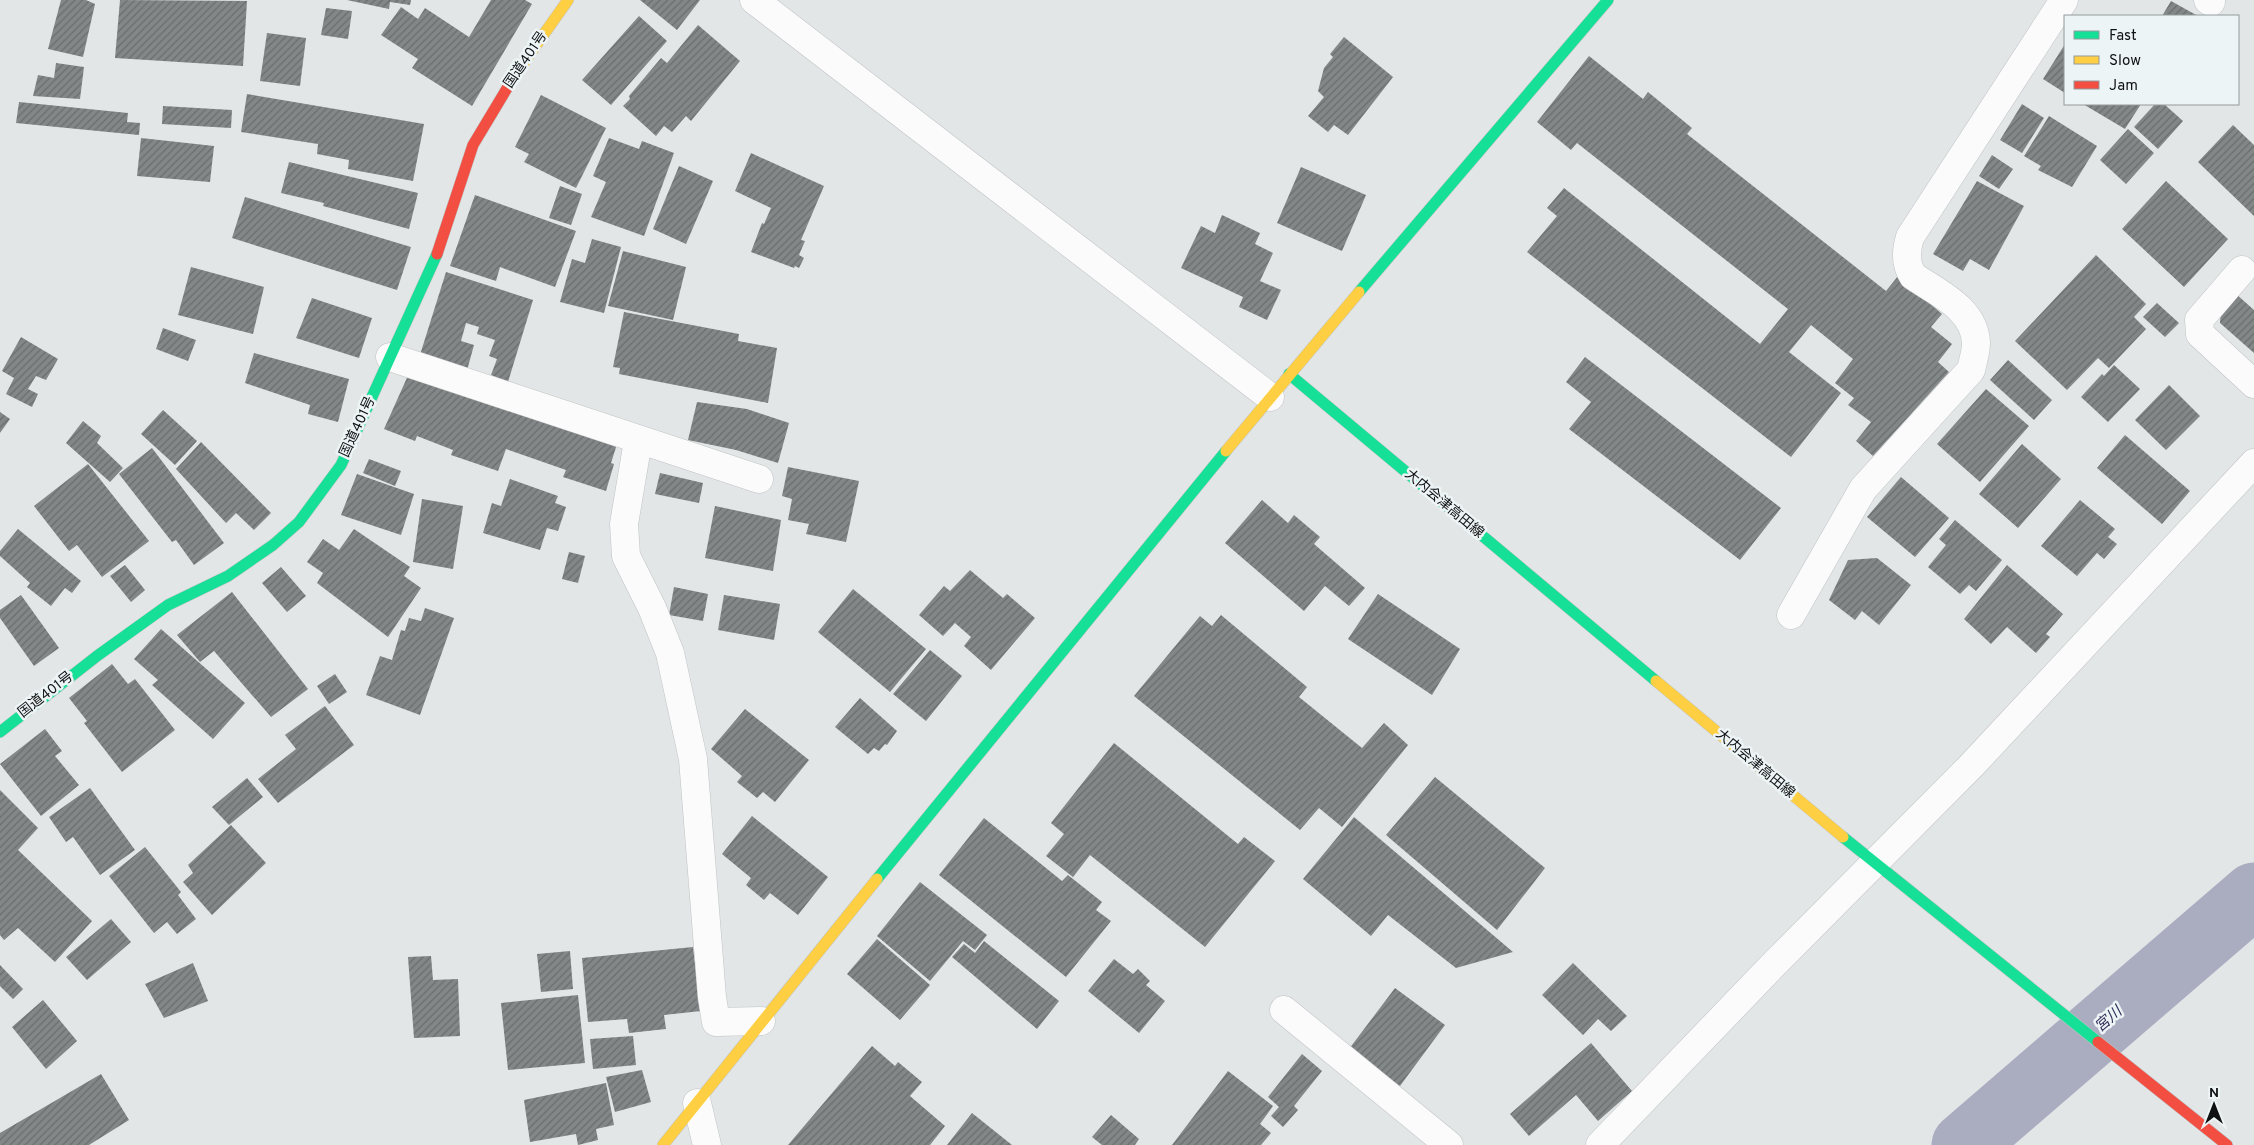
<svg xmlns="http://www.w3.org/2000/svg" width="2254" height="1145" font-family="Overpass,'Noto Sans JP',sans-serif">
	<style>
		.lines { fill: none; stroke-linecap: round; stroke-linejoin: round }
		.river { stroke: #aaacc0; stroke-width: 65 }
		.building { fill: url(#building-hatch) }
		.street-casing { stroke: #c0c3c4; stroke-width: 29 }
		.fast-casing { stroke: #c0c3c4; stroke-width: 12 }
		.slow-casing { stroke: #c0c3c4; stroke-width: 12 }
		.jam-casing { stroke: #c0c3c4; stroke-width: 12 }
		.street { stroke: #fbfbfb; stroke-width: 28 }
		.fast { stroke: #16e098; stroke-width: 11 }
		.slow { stroke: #ffcf43; stroke-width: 11 }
		.jam { stroke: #f24e42; stroke-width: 11 }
		.labels { text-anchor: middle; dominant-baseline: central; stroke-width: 5; stroke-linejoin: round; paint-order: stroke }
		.street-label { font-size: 14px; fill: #0f1112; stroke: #edf4f6 }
		.water-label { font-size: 15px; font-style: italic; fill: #302d57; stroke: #edf4f6 }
	</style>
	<defs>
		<pattern id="building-hatch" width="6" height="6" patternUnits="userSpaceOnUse" patternTransform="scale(1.25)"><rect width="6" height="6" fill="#848787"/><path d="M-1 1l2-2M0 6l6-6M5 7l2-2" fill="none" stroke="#6a6d6d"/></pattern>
	</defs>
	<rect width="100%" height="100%" fill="#e2e6e7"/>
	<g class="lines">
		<path class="river" d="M1964,1145l290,-250"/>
	</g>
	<path class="building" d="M61,0h25l9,4 -12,53 -35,-8z
		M120,0l127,1 -4,65 -128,-8z
		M347,0h64l-1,5 -20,-3 -1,7z
		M491,0h34l7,4 -60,102 -60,-38 6,-9 -37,-24 20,-28 17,12 7,-11 44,29z
		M640,0h60l-23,30z
		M2171,1l27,15h-36z
		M326,8l26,3 -4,28 -27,-4z
		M639,16l28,25 -56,64 -29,-25z
		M698,25l42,36 -49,60 -5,-5 -14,16 -8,-6 -8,10 -33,-30 7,-7 -1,-3 32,-38 6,5z
		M267,33l39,5 -6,48 -40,-5z
		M1344,37l49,40 -45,58 -14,-10 -6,7 -20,-16 16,-19 -6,-6 6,-23 9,-11 -3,-3z
		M2065,44v49l-22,-14z
		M1589,56l54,43 5,-7 44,36 -5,6 199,157 12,-15 44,38 -11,13 21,17 -14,18 11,10 -76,84 -17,-15 15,-19 -23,-17 6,-7 -19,-15 18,-24 -42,-34 -22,27 52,41 -50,64 -264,-205 30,-36 -10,-8 17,-20 196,156 28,-35 -211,-166 -6,7 -34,-28z
		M56,63l28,4 -4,32 -47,-3 5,-21 16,3z
		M247,94l177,30 -11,57 -65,-12 1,-9 -32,-6 1,-10 -77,-12z
		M541,95l65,33 -30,60 -52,-26 5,-8 -14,-7z
		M19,102l109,11 -1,9 13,1 -1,12 -123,-12z
		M2022,104l22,14 -22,35 -22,-13z
		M2083,104h58l-16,25z
		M2155,104h9l19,17 -25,28 -24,-22z
		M163,106l69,4 -1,18 -69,-4z
		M2049,116l48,30 -25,41 -34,-17 3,-4 -17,-10z
		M2233,125l21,20v71l-56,-54z
		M2128,129l26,24 -28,31 -26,-24z
		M141,138l73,8 -4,36 -73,-6z
		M609,138l30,11 3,-8 32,12 -30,83 -53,-19 15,-35 -13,-6z
		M751,153l73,33 -23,54 4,1 -6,14 5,3 -5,10 -4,-2 -1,2 -43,-16 11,-29 2,1 7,-16 -36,-17z
		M1992,155l21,14 -14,20 -20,-13z
		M289,162l129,31 -9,36 -86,-23 1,-3 -43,-10z
		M679,166l34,15 -27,63 -33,-15z
		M1301,167l65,28 -24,56 -65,-28z
		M1977,181l47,25 -35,64 -19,-11 -7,12 -30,-17z
		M2166,181l62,58 -44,48 -62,-58z
		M560,186l22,8 -11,31 -22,-7z
		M475,195l101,36 -21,56 -55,-20 -4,14 -46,-15z
		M245,197l166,50 -14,43 -165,-52z
		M1222,215l38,18 -5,11 18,9 -13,28 21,9 -14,30 -28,-13 4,-10 -62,-29 20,-42 14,7z
		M592,239l29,8 -17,66 -44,-11 12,-43 13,4z
		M623,251l63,16 -13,53 -65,-14z
		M2096,255l50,49 -12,13 12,12 -37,39 -11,-10 -31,32 -52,-49z
		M191,267l73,20 -11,47 -75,-19z
		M446,272l87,28 -25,82 -17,-7 6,-16 -8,-3 6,-16 -18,-6 2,-7 -13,-4 -5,18 13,4 -8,29 -47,-16z
		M2235,293l19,17v43l-34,-30 1,-15z
		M312,298l60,20 -13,40 -63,-20z
		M2157,303l22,20 -14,14 -22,-20z
		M624,312l115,22 -1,7 39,7 -9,55 -149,-29 1,-6 -7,-1z
		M163,328l33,12 -8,21 -32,-12z
		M21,337l37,22 -12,21 -10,-4 -8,13 10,5 -6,13 -26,-13 8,-16 -12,-7z
		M254,353l95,26 -11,43 -30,-8 2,-9 -65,-22z
		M1585,357l196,151 -41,52 -171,-131 22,-27 -25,-20z
		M2008,360l44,40 -18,20 -44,-40z
		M2114,365l26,24 -32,33 -27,-25 21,-23 2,2z
		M410,371l207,73 -6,19 3,1 -8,27 -43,-14 3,-7 -60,-21 -8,22 -47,-16 2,-5 -36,-14 -2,5 -31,-12z
		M2169,385l31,31 -34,34 -31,-30z
		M1986,389l43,37 -49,56 -43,-38z
		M697,402l50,7 42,14 -11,40 -42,-13 -48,-10z
		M163,410l34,31 -22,24 -34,-31z
		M0,412l10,7 -10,14z
		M83,421l18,15 -4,7 26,25 -13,14 -44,-39z
		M2125,435l65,56 -28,33 -65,-56z
		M201,442l70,71 -17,17 -18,-17 -10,10 -50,-54z
		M2022,444l39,35 -43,49 -39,-34z
		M152,448l72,95 -30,22 -18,-25 -4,2 -53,-68z
		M369,459l32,12 -6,15 -32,-13z
		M88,464l61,77 -47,36 -25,-32 -8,6 -35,-45z
		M788,467l71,14 -13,61 -40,-8 3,-10 -21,-4 4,-21 -10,-3z
		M660,473l43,10 -4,20 -44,-9z
		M357,474l57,20 -13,41 -60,-20z
		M1901,477l48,41 -34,39 -48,-40z
		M510,479l48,17 -3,7 11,4 -8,24 -11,-3 -7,22 -57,-17 9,-30 9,3z
		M422,499l41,7 -10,63 -40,-7z
		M1262,500l26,23 6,-8 26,22 -6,7 51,44 -16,18 -24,-20 -21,25 -79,-68z
		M2080,500l35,29 -7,8 9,7 -13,15 -7,-6 -20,23 -36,-30z
		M715,506l66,14 -8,51 -68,-13z
		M1955,520l47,40 -26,31 -7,-6 -9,9 -32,-27 18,-22 -7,-6z
		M18,529l63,52 -9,12 -7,-5 -14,18 -24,-19 3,-4 -30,-27v-5z
		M354,529l56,38 -6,9 17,12 -33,49 -71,-54 6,-10 -16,-11 16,-23 16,11z
		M569,552l16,4 -7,27 -16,-4z
		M1877,558l34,27 -32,40 -17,-14 -7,9 -26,-20 19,-40z
		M125,565l20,25 -14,12 -21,-26z
		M2007,565l56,49 -17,20 4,3 -14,16 -29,-26 -16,17 -27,-25z
		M281,567l25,29 -19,16 -25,-29z
		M970,570l33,28 4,-4 28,24 -44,52 -27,-24 7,-9 -16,-14 -12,13 -24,-21 25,-29 6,5z
		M674,587l34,7 -5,27 -34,-6z
		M853,589l73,60 -36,43 -72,-60z
		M232,592l76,97 -37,28 -57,-66 -14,11 -23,-27z
		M1378,594l82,55 -28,46 -84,-56z
		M21,595l38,53 -25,18 -34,-48v-8z
		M724,595l56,9 -6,36 -56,-10z
		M425,608l29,10 -34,97 -54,-20 14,-39 12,4 9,-30 4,1 4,-13 12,3z
		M1221,615l86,72 -8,10 63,51 22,-25 24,22 -66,82 -23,-19 -19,22 -166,-134 66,-80 12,10z
		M161,629l84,74 -32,36 -61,-54 6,-5 -24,-21z
		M930,650l32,26 -36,45 -33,-27z
		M112,664l16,20 7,-5 40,51 -53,42 -38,-49 3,-2 -18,-23z
		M335,674l12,18 -18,12 -12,-18z
		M860,698l37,33 -10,14 -2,-1 -6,7 -5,-3 -6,6 -33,-27z
		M325,706l29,39 -76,58 -20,-24 38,-30 -11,-14z
		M745,709l64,51 -34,42 -12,-10 -6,6 -20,-16 5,-6 -31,-27z
		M45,729l17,22 -7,5 24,29 -38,31 -41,-52z
		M1114,743l124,101 6,-7 31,24 -70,86 -115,-92 -17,22 -27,-21 18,-22 -13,-11z
		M1435,777l110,91 -48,62 -111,-95z
		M247,778l16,19 -34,28 -17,-18z
		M90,788l45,62 -35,25 -27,-38 -7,5 -17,-25z
		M0,790l38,38 -20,22 74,71 -37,41 -37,-34 -14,12 -4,-5z
		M752,816l76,61 -30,38 -28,-22 -6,7 -18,-15 5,-7 -29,-24z
		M1354,817l159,135 -57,16 -68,-53 -17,21 -68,-57z
		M984,818l78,63 6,-6 34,27 -6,8 15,11 -45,56 -127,-102z
		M231,825l35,38 -54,52 -29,-33 10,-9 -5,-8z
		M145,847l36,45 -3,3 18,24 -19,15 -10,-12 -13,11 -45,-57z
		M920,882l67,53 -12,15 -12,-9 -33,40 -53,-45z
		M111,919l20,23 -44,38 -21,-23z
		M877,939l53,46 -30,35 -53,-46z
		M984,941l75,60 -22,28 -85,-72 12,-13 11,9z
		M693,947l8,64 -37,4 2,14 -37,4 -2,-14 -39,3 -6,-64z
		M570,951l3,38 -32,3 -4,-38z
		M431,956l2,24 25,-1 2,57 -46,2 -6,-81z
		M1114,959l19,15 5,-5 12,12 -4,4 19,16 -26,32 -51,-42z
		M193,963l15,38 -44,17 -19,-34z
		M1573,963l54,53 -16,15 -13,-12 -15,16 -41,-40z
		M0,965l23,24 -10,10 -13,-13z
		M1395,988l50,37 -45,61 -51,-37z
		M578,995l7,68 -77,7 -7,-67z
		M43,1000l34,41 -31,28 -34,-42z
		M633,1036l3,29 -43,4 -3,-30z
		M1591,1043l41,48 -34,30 -22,-26 -47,41 -19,-22z
		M872,1046l23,20 3,-4 24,20 -12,14 35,30 -15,19h-142z
		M1302,1054l20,17 -28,35 4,4 -15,17 -12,-11 8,-9 -11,-10z
		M642,1070l9,32 -36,10 -9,-35z
		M1228,1071l45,35 -13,18 11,9 -10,12h-89z
		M101,1074l28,46 -40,25h-89v-12z
		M606,1083l8,42 -18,4 2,11 -20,5 -2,-11 -46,8 -6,-42z
		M972,1113l40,32h-65z
		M1111,1115l28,24 -4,6h-33l-10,-8z"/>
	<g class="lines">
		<defs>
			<path id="street" d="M754,0l516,397
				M2208,0l3,2
				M2242,270l-43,50 1,14 54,50
				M390,357l369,122
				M638,441l-14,83 2,32 26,52 18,45 23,106 19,238 4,25 45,-1
				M1791,615l72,-126 108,-119c2,-9 5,-18 5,-27 -1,-34 -38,-50 -63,-67 -8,-12 -7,-26 -3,-39l154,-237
				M1284,1010l165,135
				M697,1103l10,42
				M1600,1145l176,-183 195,-196 283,-303"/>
			<path id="fast" d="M1359,292l249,-292
				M1289,374l367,307
				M0,732l97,-76 71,-51 60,-29 45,-31 26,-23 42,-57 96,-211
				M1843,837l255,205
				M877,879l349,-428"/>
			<path id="slow" d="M515,75l53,-75
				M1226,451l133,-159
				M1656,681l187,156
				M663,1145l214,-266"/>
			<path id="jam" d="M437,254l36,-109 42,-70
				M2098,1042l129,103"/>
		</defs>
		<use href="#street" class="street-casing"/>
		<use href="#fast" class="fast-casing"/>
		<use href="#slow" class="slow-casing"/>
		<use href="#jam" class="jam-casing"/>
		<use href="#street" class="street"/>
		<use href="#fast" class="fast"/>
		<use href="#slow" class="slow"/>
		<use href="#jam" class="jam"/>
	</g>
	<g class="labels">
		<g class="street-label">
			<text transform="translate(526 60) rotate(-56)">国道401号</text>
			<text transform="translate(358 427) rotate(-65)">国道401号</text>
			<text transform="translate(1444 504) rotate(40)">大内会津高田線</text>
			<text transform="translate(46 695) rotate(-38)">国道401号</text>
			<text transform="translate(1755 764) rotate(40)">大内会津高田線</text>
		</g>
		<g class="water-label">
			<text transform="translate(2109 1020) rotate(-41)">宮川</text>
		</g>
	</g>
	<rect x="2064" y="15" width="175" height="90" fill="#edf4f6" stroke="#94999b"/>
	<rect x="2074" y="31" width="25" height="8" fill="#16e098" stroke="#94999b"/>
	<text x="2109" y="40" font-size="15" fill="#0f1112">Fast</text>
	<rect x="2074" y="56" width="25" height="8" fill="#ffcf43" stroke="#94999b"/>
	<text x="2109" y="65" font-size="15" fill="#0f1112">Slow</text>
	<rect x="2074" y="81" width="25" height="8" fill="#f24e42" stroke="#94999b"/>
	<text x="2109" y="90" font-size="15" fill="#0f1112">Jam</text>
	<g transform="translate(2214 1105)" stroke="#edf4f6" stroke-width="4" paint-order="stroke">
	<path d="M0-4L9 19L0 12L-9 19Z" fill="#0f1112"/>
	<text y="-8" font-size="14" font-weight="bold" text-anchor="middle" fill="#0f1112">N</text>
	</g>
</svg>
